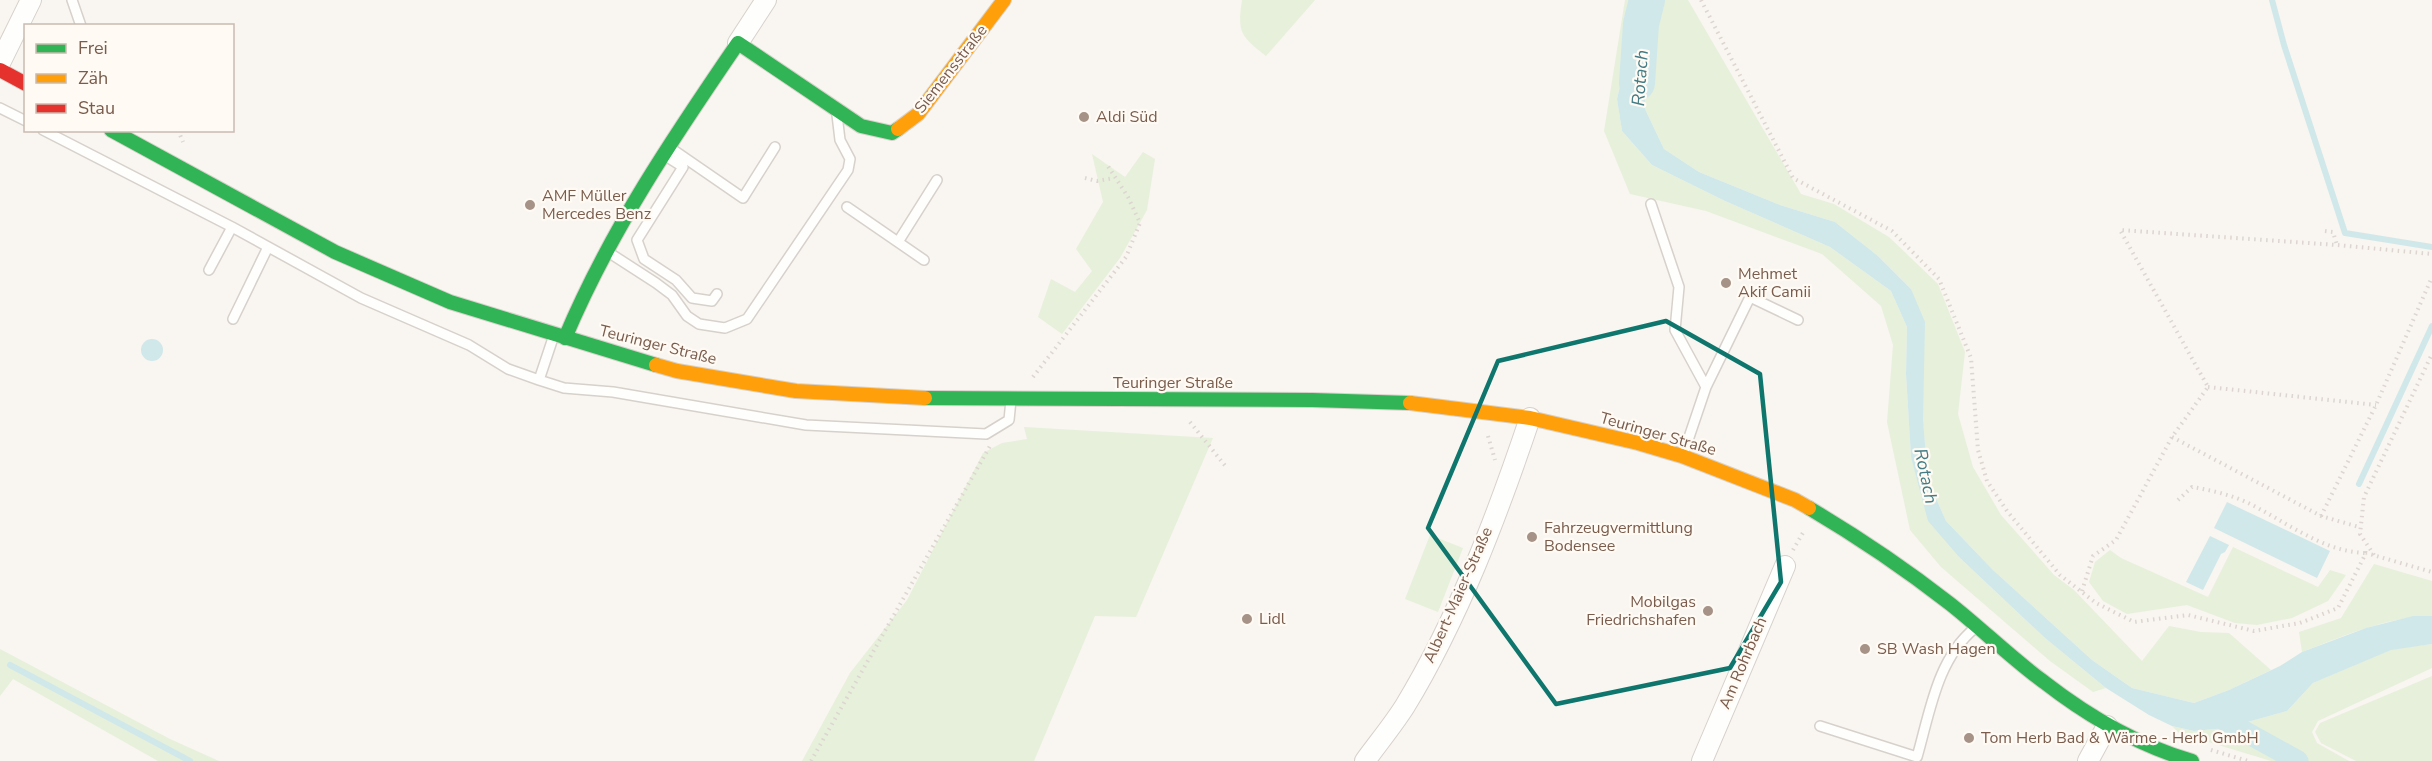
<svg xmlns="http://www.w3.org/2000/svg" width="2432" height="761" font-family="'Nunito Sans',sans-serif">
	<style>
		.green { fill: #e7f0db }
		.water { fill: #d0e8ea }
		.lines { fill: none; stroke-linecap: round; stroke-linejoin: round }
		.stream { stroke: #d0e8ea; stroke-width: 6 }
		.canal { stroke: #d0e8ea; stroke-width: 21 }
		.river { stroke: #d0e8ea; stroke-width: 36 }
		.lane-casing { stroke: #d7d1cb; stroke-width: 12 }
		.street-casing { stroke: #d7d1cb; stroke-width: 22 }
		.fast-casing { stroke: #d9d2cb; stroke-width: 16 }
		.slow-casing { stroke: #d9d2cb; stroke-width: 16 }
		.jam-casing { stroke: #d9d2cb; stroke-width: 16 }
		.path { stroke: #dcd5d0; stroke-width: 4; stroke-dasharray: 1.5 4.5; stroke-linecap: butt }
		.lane { stroke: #fefefd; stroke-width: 9 }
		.street { stroke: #fefefd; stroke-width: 20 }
		.fast { stroke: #30b455; stroke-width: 14 }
		.slow { stroke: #ff9f0a; stroke-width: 14 }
		.jam { stroke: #e5322d; stroke-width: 14 }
		.marked { fill: none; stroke: #0f766e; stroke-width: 4.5; stroke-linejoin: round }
		.poi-dot { fill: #a69286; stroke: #fffaf3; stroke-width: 2 }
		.labels { text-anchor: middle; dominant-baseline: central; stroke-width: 4.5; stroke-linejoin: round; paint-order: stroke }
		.street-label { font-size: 16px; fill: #7a5c4d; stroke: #fffaf3 }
		.poi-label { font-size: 16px; fill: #7a5c4d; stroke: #fffaf3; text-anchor: start }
		.water-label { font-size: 18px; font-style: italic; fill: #437c86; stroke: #fffaf3 }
	</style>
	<rect width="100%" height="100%" fill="#f9f5f0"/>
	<path class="green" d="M1242,0h73l-49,56c-25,-20 -29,-23 -24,-56z
		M1625,0h63l113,194 33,10 55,33 49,47 27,68 -7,62 15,53 28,48 53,60 20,15 68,71 27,-35 32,6 28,1 42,37 -42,20 -35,13 -62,-15 -40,-28 -99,-90 -47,-49 -18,-41 -17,-191 -33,-33 -43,-34 -55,-17 -81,-33 -35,-23 -19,-40v-74h-13l-15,64 5,32 30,34 73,36 105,46 61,44 16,36 -1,47 5,83 49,101 85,80 61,50 -13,4 -43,-31 -109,-94 -31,-37 -23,-108 6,-77 -12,-39 -59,-52 -116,-43 -76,-17 -26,-63z
		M1143,152l12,7 -8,51 -27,48 -58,76 -24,-17 13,-38 24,13 17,-21 -16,-22 27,-47 -11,-48 33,23z
		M1024,427l189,11 -77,179 -41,-1 -61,145h-232l48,-88 57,-73 76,-147 19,-10 25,-4z
		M1430,535l33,13 -25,64 -33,-13z
		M2233,547l85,40 12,-17 16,5 -18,26 -36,17 -35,7 -22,-2 -48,-18 -60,9 -24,-13 -14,-19 6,-20 15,-12 11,8 87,39z
		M2374,564l58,17v35c-46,1 -88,20 -130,36l-3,-20 42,-14z
		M2432,644v24l-114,53 -6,11 5,11 32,18h-78l-92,-28 -7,-7 22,5 32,-3 61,-17 26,-28 79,-34z
		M0,649l170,90 49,22h-61l-145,-82 -13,17z
		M2432,676v85h-76l-35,-18 -6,-11 5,-9z"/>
	<path class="water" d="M1645,34v75l19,40 35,23 81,33 55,17 43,34 33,33 14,33 -2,98 5,60 18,41 47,49 99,90 40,28 62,15 35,-13 51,-24 22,-14 64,-24 47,-12h19v28l-41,6 -78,33 -26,28 -61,17 -32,3 -22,-5 -23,-11 -43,-27 -61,-50 -85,-80 -32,-37 -17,-64 -5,-83 1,-47 -16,-36 -61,-44 -105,-46 -73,-36 -30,-34 -5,-32 15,-64z
		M141 350a11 11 0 1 1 22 0a11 11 0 1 1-22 0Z
		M2227,502l103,49 -13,27 -103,-50z
		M2210,536l19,9 -4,7 -4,2 -18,36 -17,-8z"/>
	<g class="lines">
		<path class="stream" d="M2272,0l12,45 61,188 87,14
			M2359,484l73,-158
			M10,665l180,96"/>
		<path class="canal" d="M2222,719l76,42"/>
		<path class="river" d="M1637,83l4,-59 6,-24"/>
		<defs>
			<path id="lane" d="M72,0l9,26
				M0,108l26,13
				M43,130l189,97 129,71 108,47 39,24 31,11 15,-45
				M669,147l74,51 32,-51
				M664,155l19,12 -46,73 7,19 32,21 16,18 20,3 5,-7
				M1651,204l28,83 -4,43 31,57 -23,68
				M847,207l77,53
				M898,242l39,-62
				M608,252l48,31 16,12 15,21 12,8 26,4 22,-9 101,-149 2,-11 -10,-19 -3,-25
				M209,270l23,-43
				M233,319l35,-72
				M539,380l25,8 49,4 193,33 180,9 23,-14 2,-20
				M1706,387l44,-90 48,23
				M1820,726l97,31c13,-45 20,-98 58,-129"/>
			<path id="street" d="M738,43l28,-43
				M0,63l31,-63
				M1365,761c13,-18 28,-36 40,-55 54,-89 92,-190 125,-288
				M1702,761l83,-195
				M2088,761l19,-35"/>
			<path id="fast" d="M111,130l224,122 115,50 206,63
				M565,338c45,-107 108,-200 173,-295l123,83 31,7 6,-4
				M925,398l387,2 98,3
				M1809,508c49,29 95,60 140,95 32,25 62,55 95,79 45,35 93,63 148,79"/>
			<path id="slow" d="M898,129l20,-15 86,-114
				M656,365l21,6 119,20 129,7
				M1410,403l120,15 108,25 44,13 113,44 14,8"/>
			<path id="jam" d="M0,70l26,14"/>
		</defs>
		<use href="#lane" class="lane-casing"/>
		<use href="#street" class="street-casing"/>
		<use href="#fast" class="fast-casing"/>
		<use href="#slow" class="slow-casing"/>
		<use href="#jam" class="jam-casing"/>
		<path class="path" d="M1701,0l92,178 99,53 47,48 32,79 7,92 9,31 20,30 53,64 36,28 38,19 54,-7 66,16 46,-8 38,-15 28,-55 66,19
			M178,130l5,12
			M1085,178l12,3 17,-3
			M2325,231l8,1 4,13
			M1033,377l93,-120 14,-34 -12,-26 -22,-34
			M2208,387l168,18
			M1190,422l37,46
			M1488,436l7,24
			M2172,437l149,79 38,11
			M2178,500l14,-13c18,3 36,7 54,15 38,18 76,50 120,51
			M2321,516l55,-111 56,-128
			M1793,550l11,-19
			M2374,555l-14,-21 4,-37 68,-143
			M2082,591l11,-35 23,-16 56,-103 36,-50 -88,-157 217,15 95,9
			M2211,750l37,11
			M811,761l179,-315"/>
		<use href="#lane" class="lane"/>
		<use href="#street" class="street"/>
		<use href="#fast" class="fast"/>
		<use href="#slow" class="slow"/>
		<use href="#jam" class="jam"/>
	</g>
	<path class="marked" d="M1666,321l94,53 21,208 -51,86 -174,36 -128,-176 70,-167z"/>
	<g class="poi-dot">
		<circle cx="1084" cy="117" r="6"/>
		<circle cx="530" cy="205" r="6"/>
		<circle cx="1726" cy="283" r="6"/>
		<circle cx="1532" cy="537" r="6"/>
		<circle cx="1708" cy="611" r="6"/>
		<circle cx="1247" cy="619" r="6"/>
		<circle cx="1865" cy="649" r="6"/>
		<circle cx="1969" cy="738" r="6"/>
	</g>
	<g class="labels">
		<g class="street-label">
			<text transform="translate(951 69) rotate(-52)">Siemensstraße</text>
			<text transform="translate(658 345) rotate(14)">Teuringer Straße</text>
			<text x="1173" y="383">Teuringer Straße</text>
			<text transform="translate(1658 434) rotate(16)">Teuringer Straße</text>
			<text transform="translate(1458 595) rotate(-66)">Albert-Maier-Straße</text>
			<text transform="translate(1743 663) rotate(-67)">Am Rohrbach</text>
		</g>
		<g class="poi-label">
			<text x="1096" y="117">Aldi Süd</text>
			<text x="542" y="196">AMF Müller<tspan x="542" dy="18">Mercedes Benz</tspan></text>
			<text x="1738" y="274">Mehmet<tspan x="1738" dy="18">Akif Camii</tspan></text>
			<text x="1544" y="528">Fahrzeugvermittlung<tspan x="1544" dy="18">Bodensee</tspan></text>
			<text x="1696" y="602" text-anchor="end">Mobilgas<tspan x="1696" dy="18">Friedrichshafen</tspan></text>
			<text x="1259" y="619">Lidl</text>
			<text x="1877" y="649">SB Wash Hagen</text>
			<text x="1981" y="738">Tom Herb Bad &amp; Wärme - Herb GmbH</text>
		</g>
		<g class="water-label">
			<text transform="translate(1640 78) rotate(-86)">Rotach</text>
			<text transform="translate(1926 476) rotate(78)">Rotach</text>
		</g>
	</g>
	<rect x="24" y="24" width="210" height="108" fill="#fffaf3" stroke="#cabbb1" stroke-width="1.5"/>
	<rect x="36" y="44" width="30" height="9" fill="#30b455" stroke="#cabbb1" stroke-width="1.5"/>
	<text x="78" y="54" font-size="18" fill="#7a5c4d">Frei</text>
	<rect x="36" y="74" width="30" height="9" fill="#ff9f0a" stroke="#cabbb1" stroke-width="1.5"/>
	<text x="78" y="84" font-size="18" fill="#7a5c4d">Zäh</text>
	<rect x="36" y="104" width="30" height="9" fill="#e5322d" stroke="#cabbb1" stroke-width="1.5"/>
	<text x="78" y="114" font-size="18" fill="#7a5c4d">Stau</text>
</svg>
